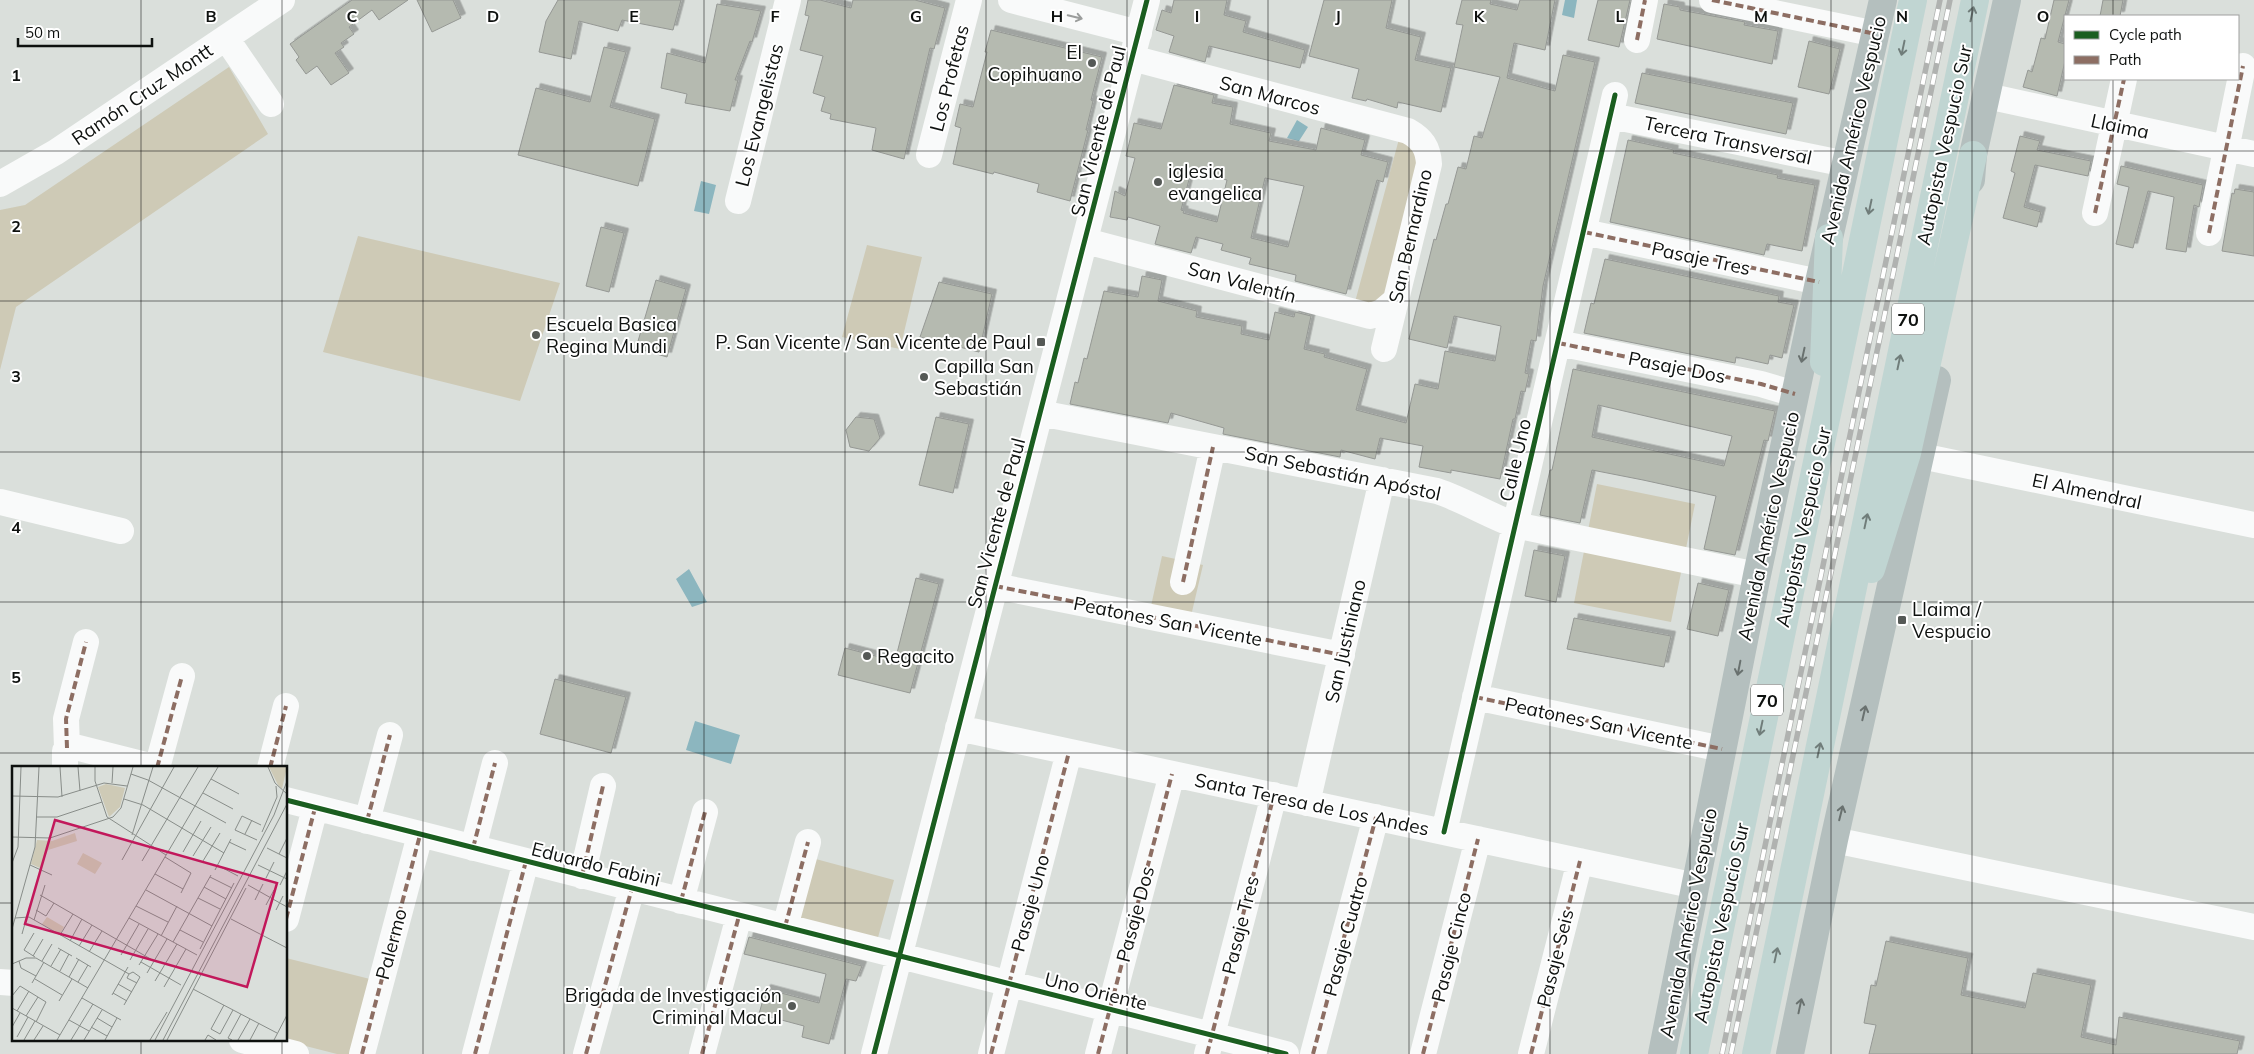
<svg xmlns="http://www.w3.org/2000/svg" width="2254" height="1054" font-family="Mulish,sans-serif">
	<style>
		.green { fill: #cecab6 }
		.water { fill: #8cb6bf }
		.building { fill: #b5bab0; stroke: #959894; fill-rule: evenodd; filter: url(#shadow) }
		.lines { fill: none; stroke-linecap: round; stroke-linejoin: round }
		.minor { stroke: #f9fafa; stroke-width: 26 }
		.major { stroke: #b4bfbe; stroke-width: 28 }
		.highway { stroke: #c0d5d2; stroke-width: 28 }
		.rail-casing { stroke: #b0b2b0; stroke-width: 5.5 }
		.rail { stroke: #fff; stroke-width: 4; stroke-dasharray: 11; stroke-linecap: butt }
		.quiet { stroke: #8d6e63; stroke-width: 4; stroke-dasharray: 8 4; stroke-linecap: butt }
		.cycleway-casing { stroke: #fff; stroke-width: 8 }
		.cycleway { stroke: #1b5e20; stroke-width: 5 }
		.oneway { stroke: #707d7a }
		.oneway2 { stroke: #9b9d9c }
		.oneway3 { stroke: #69716f }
		.grid { fill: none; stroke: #0e110f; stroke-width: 1; stroke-opacity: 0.55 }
		.poi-dot { fill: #555956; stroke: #fff; stroke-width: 2 }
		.labels { text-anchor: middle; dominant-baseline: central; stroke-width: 4; stroke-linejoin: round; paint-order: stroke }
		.shield { fill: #fff; stroke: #565857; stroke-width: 1 }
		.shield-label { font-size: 18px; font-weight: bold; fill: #0e110f }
		.poi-label { font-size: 19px; fill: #0e110f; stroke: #fff; text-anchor: start }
		.street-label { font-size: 19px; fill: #0e110f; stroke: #fff }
		.inset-road { fill: none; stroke: #888d89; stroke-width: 1 }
		.view { fill: #c2185b; fill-opacity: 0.15; stroke: #c2185b; stroke-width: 2.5 }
		.inset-edge { fill: none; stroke: #0e110f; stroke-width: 2.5 }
		.grid-label { font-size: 16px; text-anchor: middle; font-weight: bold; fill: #0e110f; stroke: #fff; stroke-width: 4; stroke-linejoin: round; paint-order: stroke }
	</style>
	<defs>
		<filter id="shadow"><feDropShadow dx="4.5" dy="-4.5" stdDeviation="0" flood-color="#0004"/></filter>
	</defs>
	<rect width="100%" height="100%" fill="#dadfdb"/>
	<path class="green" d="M229,67l39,67 -252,173 -16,63v-160l25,-5z
		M1399,139l23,10 -40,157 -27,-4z
		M358,236l202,47 -40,118 -197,-49z
		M867,245l55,12 -22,92 -58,-12z
		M1597,484l98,20 -24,118 -97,-19z
		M1162,556l41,9 -12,51 -40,-10z
		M812,858l82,22 -17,61 -82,-21z
		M286,958l88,22 -19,74h-18l-55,-14h4z"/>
	<path class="water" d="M1565,0h12l-3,18 -12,-3z
		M1297,120l11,7 -9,14 -12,-3z
		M701,181l15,4 -7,29 -15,-3z
		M689,569l18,33 -15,5 -16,-28z
		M695,721l45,14 -9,29 -45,-14z"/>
	<path class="building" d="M352,0h56l-29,20 -7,-10 -23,17 5,7 -13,9 3,4 -9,6 14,20 -18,12 -14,-19 -11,8 -10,-14 3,-3 -9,-13z
		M417,0h36l8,18 -29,14z
		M558,0h123l-8,30 -51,-10 -4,11 -39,-10 -8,38 -32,-7 7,-31z
		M808,0h12l31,8 2,-8h62l30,8 -11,41 -4,-1 -26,111 -32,-9 4,-22 -46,-9 1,-5 -10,-3 4,-14 -12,-4 10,-37 -23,-6 9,-34 -4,-1z
		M1174,0h53l-3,15 22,6 -3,11 62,18 -5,18 -91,-22 -4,16 -36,-10 5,-16 -18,-6 6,-20 9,3z
		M1324,0h68l-6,28 35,9 -6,23 36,8 -10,44 -43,-10 -1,6 -30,-9 -1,2 -14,-3 7,-29 -50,-13z
		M1462,0h29l-1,4 27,6 3,-10h35l-10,50 -31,-7 -7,35 48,13 8,-36 32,7 -52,224 -7,55 -5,-1 -6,33 4,1 -4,18 -4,-1 -6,28h-2l-13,60 -49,-9v3l-32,-6 4,-21 -43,-8 -5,21 -34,-9 -1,7 -117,-23 1,-6 -53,-15 -3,10 -98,-19 5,-22 3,1 6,-25 3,1 17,-68 34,6 4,-21 20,4 -4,21 39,10 -1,6 46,9 -1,8 28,6 6,-28 19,5 1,-5 16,4 -7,33 21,5 -1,3 43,12 -11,41 50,13 9,-39 23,5 7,-38 50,10 6,-35 -47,-10 -7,32 -38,-9 25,-100 2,1 10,-36h2l10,-37 8,2 8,-33 8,2 18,-61 -46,-10 9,-42 -7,-1z
		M1598,0h32l-11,47 -31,-7z
		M2054,0h15l-11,42 7,2v17l-8,35 -34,-9 5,-17 4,2 9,-34 4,1z
		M2103,0h20l-3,16h-20z
		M717,4l44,7 -9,31 -2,-1 -15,39h3l-8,31 -45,-8 2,-9 -26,-6 6,-35 38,10z
		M1664,4l16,3v3l65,12 -1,3 34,6 -6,33 -115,-25z
		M991,30l111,27 -11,43 2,1 -7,29h2l-18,71 -33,-9 2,-8 -45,-12 -1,2 -40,-10 8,-36 -6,-2 5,-22 13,3 14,-55h-2z
		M1809,41l31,8 -11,45 -31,-7z
		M604,47l22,5 -16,55 45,12 -17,67 -120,-31 18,-67 54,14z
		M1642,73l151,30 -7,31 -151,-31z
		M1174,85l40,10 -2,8 21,4 -3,17 41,9 -2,8 47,9 5,-22 44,12 -4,15 27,7 -5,20 -6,-2 -31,114 -51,-13 1,-6 -47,-11 2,-6 -30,-8 2,-6 -27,-7 -5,16 -36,-9 5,-18 -32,-9 -1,3 -17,-3 5,-26 10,5 10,-38 -9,-2 8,-33 27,6zM1191,172l36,8 -10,42 -34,-9 1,-2 -3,-1zM1265,178l39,8 -16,61 -37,-9z
		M2020,136l20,5 -3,9 54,11 -3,15 -53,-11 -11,42 17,5 -4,15 -34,-9 12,-45 -4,-2z
		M1628,140l46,10 -1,3 105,22 -1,3 38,7 -13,66 -35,-7 -3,11 -154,-33z
		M2121,166l82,19 -4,22 -5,-2 -8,47 -20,-3 8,-52 -26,-6 -15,57 -17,-4 13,-57 -12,-3z
		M2235,189l19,3v64l-32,-5 10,-58 2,1z
		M601,227l23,6 -15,59 -23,-6z
		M1605,259l174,37 -1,6 16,3 -12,53 -12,-3 -2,9 -32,-7 -1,6 -151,-30 7,-30 3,1z
		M656,280l30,9 -19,68 -31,-9z
		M939,282l53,12 -13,58 -59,-15z
		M1573,369l202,42 -7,30 -4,-1 -29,115 -31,-6 12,-53 -73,-16 -51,-10 -12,53 -40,-8 10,-45h2zM1598,405l134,31 -8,30 -132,-29z
		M856,417l18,2 6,19 -11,13 -19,-4 -4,-17z
		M936,417l33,7 -16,69 -34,-8z
		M1534,550l31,6 -9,46 -31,-6z
		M916,578l23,6 -29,109 -72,-18 7,-27 50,13z
		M1698,583l31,7 -11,46 -31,-7z
		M1574,618l97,18 -7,31 -97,-18z
		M555,679l71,18 -15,56 -71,-19z
		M749,937l113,29 -6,15 -10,-2 -17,65 -27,-7 2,-11 -45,-12 7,-25 53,14 7,-29 -82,-20z
		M1886,941l82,17 -7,37 64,13 8,-35 58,12 -10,52 35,8 3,-28 121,24 -3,13h-368l7,-29 -12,-2 7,-38 5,1z"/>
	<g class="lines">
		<path class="minor" d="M1011,0l128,33
			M1712,0l164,34
			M226,38l45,66
			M1637,40l8,-40
			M1132,58l276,73c14,8 20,16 21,33l-45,185
			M1987,96l267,58
			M1611,116l235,48
			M929,155l40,-155
			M0,184l56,-32 226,-152
			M738,201l50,-201
			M2095,213l29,-134
			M1584,232l235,50
			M2209,233l34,-167
			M1086,241l284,75 12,-4 13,-11
			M1558,343l203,41 34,10
			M1040,413l397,78c27,9 51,24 78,34l242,50
			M1921,456l333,69
			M0,502l121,29
			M1183,582l30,-135
			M995,586l347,69
			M1475,697l247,52
			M958,728l738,158
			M67,748l8,-1 83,21
			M65,768v-17l2,-3 -1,-29 20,-77
			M157,768l25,-92
			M270,768l16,-62
			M286,800l1000,254
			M1307,803l75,-323
			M367,821l23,-86
			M1444,832l171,-737
			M1834,840l420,87
			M473,848l22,-85
			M582,876l21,-90
			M681,901l24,-89
			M286,919l29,-111
			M785,927l23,-85
			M0,982l14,1
			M242,1040l54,14
			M362,1054l58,-219
			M475,1054l51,-193
			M586,1054l46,-166
			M702,1054l37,-138
			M874,1054l273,-1054
			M991,1054l78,-302
			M1098,1054l74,-280
			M1207,1054l67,-259
			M1313,1054l63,-237
			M1423,1054l55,-215
			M1531,1054l49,-193"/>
		<path class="major" d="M1971,180l2,-25 34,-155
			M1662,1054l95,-479 62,-293 64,-282
			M1790,1054l44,-214 103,-460"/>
		<path class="highway" d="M1824,362l5,-124
			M1871,569l36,-116 66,-298
			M1694,1054l219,-1054
			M1756,1054l219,-1054"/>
		<defs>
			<path id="rail" d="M1722,1054l218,-1054
				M1731,1054l219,-1054"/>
		</defs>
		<use href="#rail" class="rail-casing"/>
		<use href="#rail" class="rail"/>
		<path class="quiet" d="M1712,0l164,34
			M1637,40l8,-40
			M2095,213l29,-134
			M1584,232l235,50
			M2209,233l34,-167
			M1558,343l203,41 34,10
			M1183,582l30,-135
			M995,586l347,69
			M1475,697l247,52
			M67,748l-1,-29 20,-77
			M157,768l25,-92
			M270,768l16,-62
			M367,821l23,-86
			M473,848l22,-85
			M582,876l21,-90
			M681,901l24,-89
			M286,919l29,-111
			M785,927l23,-85
			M362,1054l58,-219
			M475,1054l51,-193
			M586,1054l46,-166
			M702,1054l37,-138
			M991,1054l78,-302
			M1098,1054l74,-280
			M1207,1054l67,-259
			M1313,1054l63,-237
			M1423,1054l55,-215
			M1531,1054l49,-193"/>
		<defs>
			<path id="cycleway" d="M286,800l1000,254
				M1444,832l171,-737
				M874,1054l273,-1054"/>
		</defs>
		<use href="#cycleway" class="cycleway-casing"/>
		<use href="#cycleway" class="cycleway"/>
	</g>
	<defs><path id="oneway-shaft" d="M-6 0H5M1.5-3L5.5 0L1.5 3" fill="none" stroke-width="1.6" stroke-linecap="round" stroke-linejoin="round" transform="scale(1.25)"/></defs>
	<g class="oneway">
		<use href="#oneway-shaft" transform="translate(1972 14) rotate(-78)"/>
		<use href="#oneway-shaft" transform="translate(1903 48) rotate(102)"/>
		<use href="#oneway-shaft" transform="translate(1870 207) rotate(102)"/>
		<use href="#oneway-shaft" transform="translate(1899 362) rotate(-78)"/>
		<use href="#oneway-shaft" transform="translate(1866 521) rotate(-78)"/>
		<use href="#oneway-shaft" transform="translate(1761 728) rotate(102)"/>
		<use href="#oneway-shaft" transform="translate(1819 750) rotate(-78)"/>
		<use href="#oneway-shaft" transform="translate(1776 955) rotate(-78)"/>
	</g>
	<use class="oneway2" href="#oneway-shaft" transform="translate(1075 17) rotate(14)"/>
	<g class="oneway3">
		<use href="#oneway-shaft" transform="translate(1803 355) rotate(102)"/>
		<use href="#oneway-shaft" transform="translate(1739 668) rotate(101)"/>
		<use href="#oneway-shaft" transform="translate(1864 713) rotate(-77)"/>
		<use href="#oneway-shaft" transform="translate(1841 813) rotate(-76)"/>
		<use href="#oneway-shaft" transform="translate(1800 1006) rotate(-78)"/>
	</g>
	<path class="grid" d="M141,0v768M282,0v768M423,0v1054M564,0v1054M704,0v1054M845,0v1054M986,0v1054M1127,0v1054M1268,0v1054M1409,0v1054M1550,0v1054M1690,0v1054M1831,0v1054M1972,0v1054M2113,0v16M2113,79v975M0,151h2254M0,301h2254M0,452h2254M0,602h2254M0,753h2254M0,903h14M286,903h1968M141,1040v14M282,1040v14"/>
	<g class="poi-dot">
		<circle cx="1092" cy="63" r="5"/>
		<circle cx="1158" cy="182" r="5"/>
		<circle cx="536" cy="335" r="5"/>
		<rect x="1036" y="337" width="10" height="10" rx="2.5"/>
		<circle cx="924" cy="377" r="5"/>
		<rect x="1897" y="615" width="10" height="10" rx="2.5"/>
		<circle cx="867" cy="656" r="5"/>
		<circle cx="792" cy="1006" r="5"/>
	</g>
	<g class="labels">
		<g class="shield">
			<rect x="1892" y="303.5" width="32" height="31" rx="4"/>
			<rect x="1751" y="684.5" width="32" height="31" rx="4"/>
		</g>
		<g class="shield-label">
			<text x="1908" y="319">70</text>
			<text x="1767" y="700">70</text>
		</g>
		<g class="poi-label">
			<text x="1082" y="52" text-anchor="end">El<tspan x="1082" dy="22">Copihuano</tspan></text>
			<text x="1168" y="171">iglesia<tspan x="1168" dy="22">evangelica</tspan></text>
			<text x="546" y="324">Escuela Basica<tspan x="546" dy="22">Regina Mundi</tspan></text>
			<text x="1031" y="342" text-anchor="end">P. San Vicente / San Vicente de Paul</text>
			<text x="934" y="366">Capilla San<tspan x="934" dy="22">Sebastián</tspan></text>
			<text x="1912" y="609">Llaima /<tspan x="1912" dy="22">Vespucio</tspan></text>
			<text x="877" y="656">Regacito</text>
			<text x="782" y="995" text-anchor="end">Brigada de Investigación<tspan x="782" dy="22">Criminal Macul</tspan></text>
		</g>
		<g class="street-label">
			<text transform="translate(949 78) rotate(-76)">Los Profetas</text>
			<text transform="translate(142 94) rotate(-34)">Ramón Cruz Montt</text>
			<text transform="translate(1270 95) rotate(15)">San Marcos</text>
			<text transform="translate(759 115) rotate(-76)">Los Evangelistas</text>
			<text transform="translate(2120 126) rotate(12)">Llaima</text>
			<text transform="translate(1853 130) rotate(-77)">Avenida Américo Vespucio</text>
			<text transform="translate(1098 131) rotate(-76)">San Vicente de Paul</text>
			<text transform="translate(1728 140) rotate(12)">Tercera Transversal</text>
			<text transform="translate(1944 145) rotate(-78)">Autopista Vespucio Sur</text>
			<text transform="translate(1410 236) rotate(-77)">San Bernardino</text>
			<text transform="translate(1701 258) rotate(12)">Pasaje Tres</text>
			<text transform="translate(1242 282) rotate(15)">San Valentín</text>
			<text transform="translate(1677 367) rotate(11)">Pasaje Dos</text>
			<text transform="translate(1515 460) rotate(-77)">Calle Uno</text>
			<text transform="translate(1343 473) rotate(12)">San Sebastián Apóstol</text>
			<text transform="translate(2087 491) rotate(12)">El Almendral</text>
			<text transform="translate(996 523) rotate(-75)">San Vicente de Paul</text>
			<text transform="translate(1768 526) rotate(-78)">Avenida Américo Vespucio</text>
			<text transform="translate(1803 527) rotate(-78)">Autopista Vespucio Sur</text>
			<text transform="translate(1168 621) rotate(11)">Peatones San Vicente</text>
			<text transform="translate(1345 641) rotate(-77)">San Justiniano</text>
			<text transform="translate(1599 723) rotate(12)">Peatones San Vicente</text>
			<text transform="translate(1312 804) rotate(12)">Santa Teresa de Los Andes</text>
			<text transform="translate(596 864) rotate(14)">Eduardo Fabini</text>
			<text transform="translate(1030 903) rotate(-75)">Pasaje Uno</text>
			<text transform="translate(1135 914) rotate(-75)">Pasaje Dos</text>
			<text transform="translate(1688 923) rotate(-79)">Avenida Américo Vespucio</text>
			<text transform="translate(1721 923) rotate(-78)">Autopista Vespucio Sur</text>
			<text transform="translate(1240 925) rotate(-76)">Pasaje Tres</text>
			<text transform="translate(1345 936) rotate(-75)">Pasaje Cuatro</text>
			<text transform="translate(391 944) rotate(-75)">Palermo</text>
			<text transform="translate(1451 947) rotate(-76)">Pasaje Cinco</text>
			<text transform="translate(1555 958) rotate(-76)">Pasaje Seis</text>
			<text transform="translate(1096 991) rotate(14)">Uno Oriente</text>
		</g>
	</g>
	<g transform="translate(12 766)">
		<rect width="275" height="275" fill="#dadfdb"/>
		<path d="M257,1h18l-5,22 -4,-4zM94,18l19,4 -5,19 -11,10 -11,-30zM63,67l2,8 -29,9 -8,18 -9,-4 6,-24 15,1zM71,87l19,10 -7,11 -18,-10zM35,151l17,10 -4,7 -18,-10z" fill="#cecab6"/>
		<path class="inset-road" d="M48,1l2,30M66,1l2,24M83,1v14l12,36 59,38M256,1l7,16 12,11M119,8l17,6 78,43M199,13l28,15M100,17l1,-16M191,27l30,16M0,30l46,1 46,-14 23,3M112,33l19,6 81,48M25,51h20l45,-15M250,66l15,-35 -1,-11M233,68l7,-14M120,69l21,-68M0,71l38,1 63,-21 8,-9 12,-41M245,74l-22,-10 7,-14 19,9M217,76l17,8M255,82l20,10M171,86l18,-31M267,88l8,-16M181,90l18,-29M153,91l26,16 -10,20M110,94l52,-93M130,95l56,-94M191,95l17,-28M0,97l6,-16 3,-80M18,99l22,10M205,99l21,11M246,99l29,14M203,104l16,-31M143,108l28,15M198,111l22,11M254,112l8,-16M236,119l39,22M268,119l7,-14M192,121l22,12M134,124l66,36M28,129l114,66M186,132l22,11M243,134l8,-16M254,139l8,-15M124,140l32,16M24,144l10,6 8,-13M264,144l7,-14M3,152l14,-1 100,57 -2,4 10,5M117,152l68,37M219,153l56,29M22,154l11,-35M0,163l23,-82 4,-80M168,164l23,12M22,167l-10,17 11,7M10,168l5,-18M48,169l13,-21M149,170l16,-30M58,175l12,-22M161,176l38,-67M67,180l13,-21M46,182l14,8M188,183l34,-66M77,186l13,-21M109,189l18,-31M21,190l10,-17M64,192l15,9M118,194l18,-31M7,195l2,7 15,8M30,195l10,-17M129,196l40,23M0,198l14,-6h10l52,30M127,199l19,-31M39,200l10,-17M48,205l9,-17M135,207l20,-34M57,211l10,-18M23,213l27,16M143,215l22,-37M66,216l10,-17M20,217l12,-21M106,218l14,8M152,221l22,-38M181,223l84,44M101,227l14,8M100,229l16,-28M0,230l8,-10 26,16 -10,20M70,232l39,22M47,235l13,-22M112,239l16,-28 -7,-5 -4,2M212,239l-13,24 9,5 13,-24M0,242l48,27M5,245l12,-20M14,250l12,-19M85,252l15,9M57,254l20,11M0,261l8,-14M79,261l16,9M5,271l11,-20M12,274l11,-19M22,274l9,-14M45,274l161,-273M59,274l22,-36M72,274l18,-30M93,274l12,-22M138,274l17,-28M143,274l119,-225 13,-34M151,274l124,-236M155,274l79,-152M193,274l3,-5 8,5M220,274l-4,-2 13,-24M226,274l12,-21M238,274l9,-17M262,274l13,-25"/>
		<path class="view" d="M43,54l222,63 -30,104 -222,-63z"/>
		<rect width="275" height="275" class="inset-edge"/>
	</g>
	<g class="grid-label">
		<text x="211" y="22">B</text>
		<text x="352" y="22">C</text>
		<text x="493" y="22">D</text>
		<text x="634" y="22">E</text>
		<text x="775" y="22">F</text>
		<text x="916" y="22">G</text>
		<text x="1057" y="22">H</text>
		<text x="1197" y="22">I</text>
		<text x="1338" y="22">J</text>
		<text x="1479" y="22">K</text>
		<text x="1620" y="22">L</text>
		<text x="1761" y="22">M</text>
		<text x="1902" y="22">N</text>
		<text x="2043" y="22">O</text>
		<text x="16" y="81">1</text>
		<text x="16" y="232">2</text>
		<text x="16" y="382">3</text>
		<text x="16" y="533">4</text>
		<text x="16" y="683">5</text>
	</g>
	<rect x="2064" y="15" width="175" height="65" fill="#ffffff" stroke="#9fa09f"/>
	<rect x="2074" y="31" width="25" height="8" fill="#1b5e20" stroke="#9fa09f"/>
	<text x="2109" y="40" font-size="15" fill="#0e110f">Cycle path</text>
	<rect x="2074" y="56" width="25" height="8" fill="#8d6e63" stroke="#9fa09f"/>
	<text x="2109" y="65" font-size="15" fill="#0e110f">Path</text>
	<path d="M18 38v8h134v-8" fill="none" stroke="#0e110f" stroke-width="2.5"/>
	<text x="25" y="38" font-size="15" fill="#0e110f" stroke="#ffffff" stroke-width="4" paint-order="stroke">50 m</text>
</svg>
